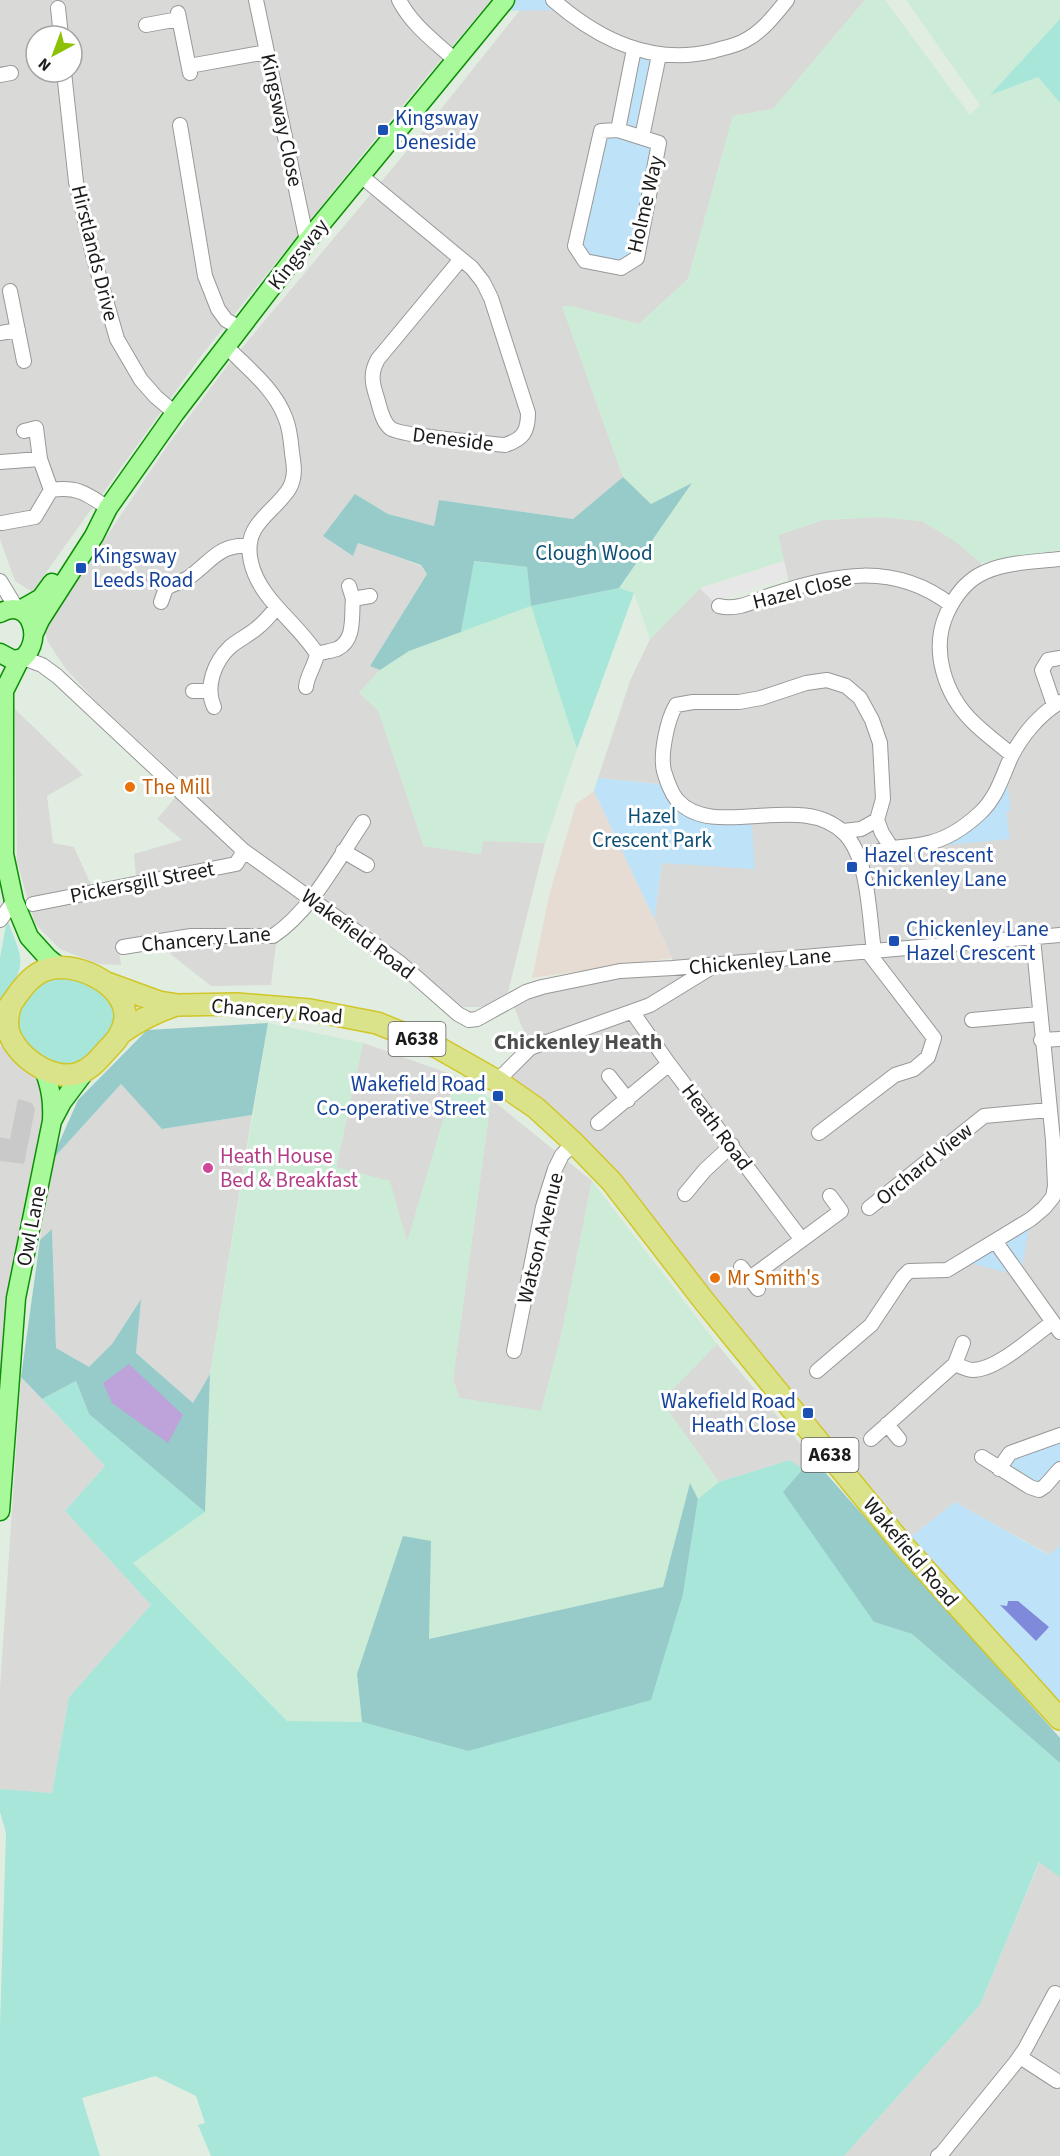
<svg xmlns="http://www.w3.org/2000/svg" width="1060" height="2156" font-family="'Source Sans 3',sans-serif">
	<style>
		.residential { fill: #d9d9d8; fill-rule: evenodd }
		.industrial { fill: #e6dcd3 }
		.religious { fill: #c9c9c9 }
		.farmland { fill: #ccecd7 }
		.grass { fill: #a7e6d9 }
		.forest { fill: #97cbca }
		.park { fill: #bee2f7 }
		.pitch { fill: #808adb }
		.parking { fill: #e7e7e7 }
		.water { fill: #bea2da }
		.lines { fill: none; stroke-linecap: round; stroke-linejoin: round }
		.minor-casing { stroke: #989898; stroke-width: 16 }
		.major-casing { stroke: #0b8f04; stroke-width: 21 }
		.highway-casing { stroke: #d1c628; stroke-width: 24 }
		.minor { stroke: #fff; stroke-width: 14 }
		.major { stroke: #a8f99a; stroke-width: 18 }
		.highway { stroke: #dbe38a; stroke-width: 21 }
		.transit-dot { fill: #1a4fb4; stroke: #fff; stroke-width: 2 }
		.food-dot { fill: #e8710a; stroke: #fff; stroke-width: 2 }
		.hotel-dot { fill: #d1479c; stroke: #fff; stroke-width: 2 }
		.labels { text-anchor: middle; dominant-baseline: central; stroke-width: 6; stroke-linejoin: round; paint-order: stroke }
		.shield { fill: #fff; stroke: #5f5f5f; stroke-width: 1.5 }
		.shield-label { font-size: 20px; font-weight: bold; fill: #1b1b1b }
		.transit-label { font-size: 21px; fill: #164399; stroke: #fff; text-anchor: start }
		.street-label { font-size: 21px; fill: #1b1b1b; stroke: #fff }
		.park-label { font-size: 21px; fill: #0e4f75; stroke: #fff }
		.food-label { font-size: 21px; fill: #c56008; stroke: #fff; text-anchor: start }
		.hotel-label { font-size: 21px; fill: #b23c85; stroke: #fff; text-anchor: start }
		.neighbourhood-label { font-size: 22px; font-weight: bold; fill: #4e4e4e; stroke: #fff }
	</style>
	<rect width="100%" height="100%" fill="#e2ede1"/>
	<path class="residential" d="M0,0h491l-103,123 -187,233 -169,236 -17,-11 -15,-42zM36,36h36v36h-36z
		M528,0h337l-92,109 -40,7 -45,163 -49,45 -69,-18h-8l61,171 -50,42 -133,-19 -6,26 -46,-12 -33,-20 -2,62 4,-14 64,24 6,8 -57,92 10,4 -21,23 19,17 46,136 56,8 3,-13 62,2 -38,153 -23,11h-21l-56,-47 -83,-61 -48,45 -5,41 -60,1 -52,-41 -40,5 2,15 -23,-1 -38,-15 -25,-25 -18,-62 -2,-153 68,66 -36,21 6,47 21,4 18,40 44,-10 -2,-23 48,-14 -25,-21 29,-34 -92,-86 -29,-31 -17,-26 -4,-13 126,-187 61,-81 190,-227z
		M881,517l41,4 33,20 26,22 -3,12 82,-16v986l-10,10 -95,-53 -53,42 -290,-362 -115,-101 33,-33 -18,-47 14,-9 146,-24v-10l-18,-39 8,-56 92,5 -1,-7 -47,-46 -38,-30 -70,-7 32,-97 20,-42 50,-51 18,18 72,-18 -12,-53 45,-15z
		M363,1043l93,33 -48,168 -72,-76z
		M0,1046l23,6 49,23 -10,27 -62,296v-237l24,3 -14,-25 -10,-2z
		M121,1084l42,45 89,-14 -42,259 -17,29 -57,-50 4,-53 -28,44 -23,24 -33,-20 -4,-119 -12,11 11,-79z
		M491,1099l101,82 -30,151 -21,80 -82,-14 -6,-19z
		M717,1344l90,108 -4,17 -13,-9 -71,22 -58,-81z
		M21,1377l84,89 -40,45 86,94 -82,92 -17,96 -52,-4v-101z
		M1040,1861l20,16v279h-216l136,-151z"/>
	<path class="industrial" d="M594,791l78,167 -140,20 18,-86 26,-88z"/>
	<path class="religious" d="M18,1099l14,4 3,6 -11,55 -24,-3v-24l10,2z"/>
	<path class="farmland" d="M865,0h20l85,115 10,-10 -74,-105h154v19l-69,75 47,-17 22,26v447l-79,13 -29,-24 -30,-18 -41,-4 -58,3 -45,15 6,26 -84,27 -50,51 -16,-46 -15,-5 72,-103 -40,19 -28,-27 -61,-171h8l69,18 49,-45 45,-163 40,-7z
		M531,606l46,143 -32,94 -62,-2 -2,13 -57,-8 -46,-136 -19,-17 21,-23 29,-19z
		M268,1023l95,20 -27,124 54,14 17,61 49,-166 35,23 -38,280 6,19 82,13 21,-79 30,-151 125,163 -56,57 58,81 -21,17 -8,-15 -27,103 -235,52 3,-98 -74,133 5,48 -75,-1 -155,-158 73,-51 5,-138z"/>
	<path class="grass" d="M1060,19v84l-22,-26 -48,18z
		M473,561l54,6 4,39 88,-18 15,5 -57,156 -46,-143 -70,26z
		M7,919c15,40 23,46 -7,80v-41z
		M81,972l44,43 -46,59 -56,-22 -13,-45 18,-26z
		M76,1381l13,33 116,98 -72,51 154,158 75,1 106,29 215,-157 15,-95 21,-17 71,-22 13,9 71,153 38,12 148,129v114l-21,-15 -59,143 -136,151h-633l-13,-31 7,-2 -9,-27 -41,-20 -73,22 18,58h-100v-130l6,-193 -6,-21v-23l52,4 17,-96 82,-92 -86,-94 40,-45 -63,-67z"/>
	<path class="forest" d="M623,477l28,27 41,-21 -73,105 -88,18 -4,-39 -53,-6 -13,71 -52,19 -29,19 -10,-4 57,-92 -6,-9 -63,-22 -5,13 -30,-20 32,-42 33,20 46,12 5,-26 134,19z
		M268,1023l-16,92 -90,14 -41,-45 -70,77 27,-61 69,-70z
		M52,1229l4,119 33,19 23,-23 29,-45 -5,54 57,50 17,-29 -5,138 -116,-98 -13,-33 -34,18 -21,-22 19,-137z
		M807,1452l253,286v25l-148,-129 -38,-12 -91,-130 20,-23z
		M690,1483l8,16 -15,95 -32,106 -183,51 -106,-29 -5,-48 46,-138 28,5 -2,98 234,-52z"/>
	<path class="park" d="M505,0h58l1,10 -68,1z
		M634,49l25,6 -17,81 17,7 -22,115 -16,10 -36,-7 -10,-15 26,-115 17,-1z
		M598,778l70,7 14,20 69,11 4,53 -93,-6 -8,56 -60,-128z
		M1007,783l4,26 -5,4 4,26 -72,7z
		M1031,1219l-11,57 -58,-15z
		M1060,1435v34l-15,17 -46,-17 11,-16z
		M955,1502l94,53 11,-10v174l-158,-175z"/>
	<path class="pitch" d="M1008,1601h10l31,26 -13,14 -36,-36 7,1z"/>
	<path class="parking" d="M784,561l4,16 -74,25 -14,-14z"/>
	<path class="water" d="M129,1364l54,51 -15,28 -56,-40 -9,-20z"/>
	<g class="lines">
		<defs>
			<path id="minor" d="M256,0l51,241
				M399,0c13,25 35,41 56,60
				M553,0c46,40 99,66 160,51 10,-3 22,-5 31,-10 18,-9 31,-26 43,-41
				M58,8l3,28
				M178,13l12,60
				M146,25l33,-6
				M189,66l78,-14
				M64,72l12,110 17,73 24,84 24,41 15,17 19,16
				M0,75l11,-2
				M180,125l25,151 13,33 8,11 14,8
				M618,130l41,13 -22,115 -16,10 -36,-7 -10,-15 26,-115z
				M618,130l16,-81
				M642,137l17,-82
				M360,175l112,93 11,14 8,16 37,115c0,19 -5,26 -23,32 -19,-2 -105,-9 -115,-17 -8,-7 -10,-20 -13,-30 -5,-15 -7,-25 1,-39l83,-100
				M10,291l14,70
				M0,333l18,-3
				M227,347c21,22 47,41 58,70 5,11 6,24 7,36 2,12 4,24 -3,36 -16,25 -47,35 -38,73 8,37 46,60 66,92 -2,12 -10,21 -11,33
				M24,431l12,-3 4,31 11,31
				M0,462l40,-3
				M2,523l33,-6 16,-27c27,-4 36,4 57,18
				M154,578l12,10
				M0,581l17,28
				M349,586l4,13 17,-3
				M161,602l5,-14c7,-4 15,-6 22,-10 23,-16 30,-34 61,-32
				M719,606c18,5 35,-5 52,-11 63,-21 123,-34 180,10
				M317,654c6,-2 14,-3 20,-5 19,-9 14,-33 16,-50
				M23,658l19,7 15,11 187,175 156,112 58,51 11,6 8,-1 49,-27 16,-5 78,-16 53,-3 387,-33
				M193,691h16
				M1054,705l-12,-35 6,-10 12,-2
				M214,707c-9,-20 0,-45 16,-60 8,-7 19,-12 27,-19 8,-6 14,-14 20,-21
				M1012,755c-13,-11 -27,-21 -39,-33 -28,-27 -43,-72 -26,-109 7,-15 18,-30 32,-38 23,-13 55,-13 81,-16
				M843,831l18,-2 16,-9
				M343,851l24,14
				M861,859c25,-14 41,-10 67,-16 19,-4 38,-17 52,-30 17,-16 22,-36 31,-56 11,-22 29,-43 49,-55
				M33,904l203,-40 8,-13
				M0,920l14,-19
				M123,947l68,-11h82c37,-24 65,-77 90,-114
				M874,951c-5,-34 -5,-92 -29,-117 -43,-45 -131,8 -168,-34 -7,-9 -10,-19 -13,-29 -4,-16 3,-51 12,-66l17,-3h46l22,-4 45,-15 21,-3 19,6 14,12 12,22 8,23 3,56 -6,21 5,13 9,14
				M633,1013l36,51 133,176
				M972,1020l67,-6
				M1041,1040l19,-1
				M609,1076l19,24
				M497,1081l33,-33 120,-43 62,-38
				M598,1123l71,-59
				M819,1133l76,-58 19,-6 14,-12 6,-19 -66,-86
				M685,1194l20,-24 27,-25
				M869,1208l115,-92 65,-6
				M995,1241l65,91
				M741,1267l17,22
				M750,1278l91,-67 -11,-15
				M514,1351l29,-144 12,-38 7,-14 12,-12
				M955,1364c5,2 12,6 18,6 24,0 60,-34 80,-48
				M817,1371l54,-46 32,-48 6,-6 38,-1 84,-51 13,-11 9,-11 2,-11 -2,-46 -20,-202
				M887,1424l12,15
				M871,1439l84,-75 8,-21
				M982,1457l48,30 9,3 6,-4 15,-17
				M999,1469l11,-16 50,-18
				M1020,2057l37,24
				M938,2156l4,-3 74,-91 9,-13 30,-56"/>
			<path id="major" d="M20,610l21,-12 11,-15
				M0,613c29,-17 45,25 23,45l-10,2 -13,-7
				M34,633l6,-13 54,-84 14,-28 67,-95 132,-172 198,-241
				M20,659l-16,32v163l10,47 15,36 19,21 11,9
				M53,1119l9,-17 24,-32
				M0,1511l16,-213 36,-177c1,-19 -1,-33 -8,-51"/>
			<path id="highway" d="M107,983l52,19 19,3 59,-1 73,6 67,13 60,24 60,34 39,27 38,35 38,39 92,119 198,243 158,175
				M0,1018c14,-15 23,-38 43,-47 28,-13 85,12 82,48 -2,14 -9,22 -18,31 -8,9 -16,19 -28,23 -26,10 -66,-18 -71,-44 -1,-8 0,-15 2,-22
				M121,1033c18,-13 34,-21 55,-28"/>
		</defs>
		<use href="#minor" class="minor-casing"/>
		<use href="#major" class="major-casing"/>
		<use href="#highway" class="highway-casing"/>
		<use href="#minor" class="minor"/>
		<use href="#major" class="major"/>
		<use href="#highway" class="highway"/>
	</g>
	<g class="transit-dot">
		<rect x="377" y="124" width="12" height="12" rx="3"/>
		<rect x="75" y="562" width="12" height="12" rx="3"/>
		<rect x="846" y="861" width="12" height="12" rx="3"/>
		<rect x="888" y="935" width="12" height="12" rx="3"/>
		<rect x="492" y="1090" width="12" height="12" rx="3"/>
		<rect x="802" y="1407" width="12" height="12" rx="3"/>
	</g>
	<g class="food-dot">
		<circle cx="130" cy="787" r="6"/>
		<circle cx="715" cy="1278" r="6"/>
	</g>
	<circle class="hotel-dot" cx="208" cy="1168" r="6"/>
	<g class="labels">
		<g class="shield">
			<rect x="388.5" y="1022" width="57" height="34" rx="4.5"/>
			<rect x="801.5" y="1438" width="57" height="34" rx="4.5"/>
		</g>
		<g class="shield-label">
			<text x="417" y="1039">A638</text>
			<text x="830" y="1455">A638</text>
		</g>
		<g class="transit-label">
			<text x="395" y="118">Kingsway<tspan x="395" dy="24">Deneside</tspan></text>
			<text x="93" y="556">Kingsway<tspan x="93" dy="24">Leeds Road</tspan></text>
			<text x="864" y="855">Hazel Crescent<tspan x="864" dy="24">Chickenley Lane</tspan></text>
			<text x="906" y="929">Chickenley Lane<tspan x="906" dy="24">Hazel Crescent</tspan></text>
			<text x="486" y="1084" text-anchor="end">Wakefield Road<tspan x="486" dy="24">Co-operative Street</tspan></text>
			<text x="796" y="1401" text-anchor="end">Wakefield Road<tspan x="796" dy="24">Heath Close</tspan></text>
		</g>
		<g class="street-label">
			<text transform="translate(282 120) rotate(78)">Kingsway Close</text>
			<text transform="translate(645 204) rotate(-77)">Holme Way</text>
			<text transform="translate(95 253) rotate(76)">Hirstlands Drive</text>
			<text transform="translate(298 254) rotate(-52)">Kingsway</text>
			<text transform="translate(453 439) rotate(7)">Deneside</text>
			<text transform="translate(802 590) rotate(-14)">Hazel Close</text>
			<text transform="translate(142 882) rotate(-11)">Pickersgill Street</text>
			<text transform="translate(358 934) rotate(37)">Wakefield Road</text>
			<text transform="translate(206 939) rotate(-5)">Chancery Lane</text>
			<text transform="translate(760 961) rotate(-5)">Chickenley Lane</text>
			<text transform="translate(277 1011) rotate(5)">Chancery Road</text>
			<text transform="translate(717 1127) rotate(53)">Heath Road</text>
			<text transform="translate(924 1164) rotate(-39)">Orchard View</text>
			<text transform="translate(31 1226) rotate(-79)">Owl Lane</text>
			<text transform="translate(540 1238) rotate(-76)">Watson Avenue</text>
			<text transform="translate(911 1552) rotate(50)">Wakefield Road</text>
		</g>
		<g class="park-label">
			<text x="594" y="553">Clough Wood</text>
			<text x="652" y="816">Hazel<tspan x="652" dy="24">Crescent Park</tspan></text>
		</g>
		<g class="food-label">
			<text x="142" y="787">The Mill</text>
			<text x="727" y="1278">Mr Smith's</text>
		</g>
		<g class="hotel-label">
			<text x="220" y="1156">Heath House<tspan x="220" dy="24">Bed &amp; Breakfast</tspan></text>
		</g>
		<g class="neighbourhood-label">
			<text x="578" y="1042">Chickenley Heath</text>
		</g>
	</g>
	<g transform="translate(54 54) rotate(221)"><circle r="28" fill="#ffffff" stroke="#a4a4a4" stroke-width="1.5"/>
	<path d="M0-4.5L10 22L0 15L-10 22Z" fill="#8dc105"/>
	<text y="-9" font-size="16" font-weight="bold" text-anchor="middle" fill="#1b1b1b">N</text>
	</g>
</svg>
